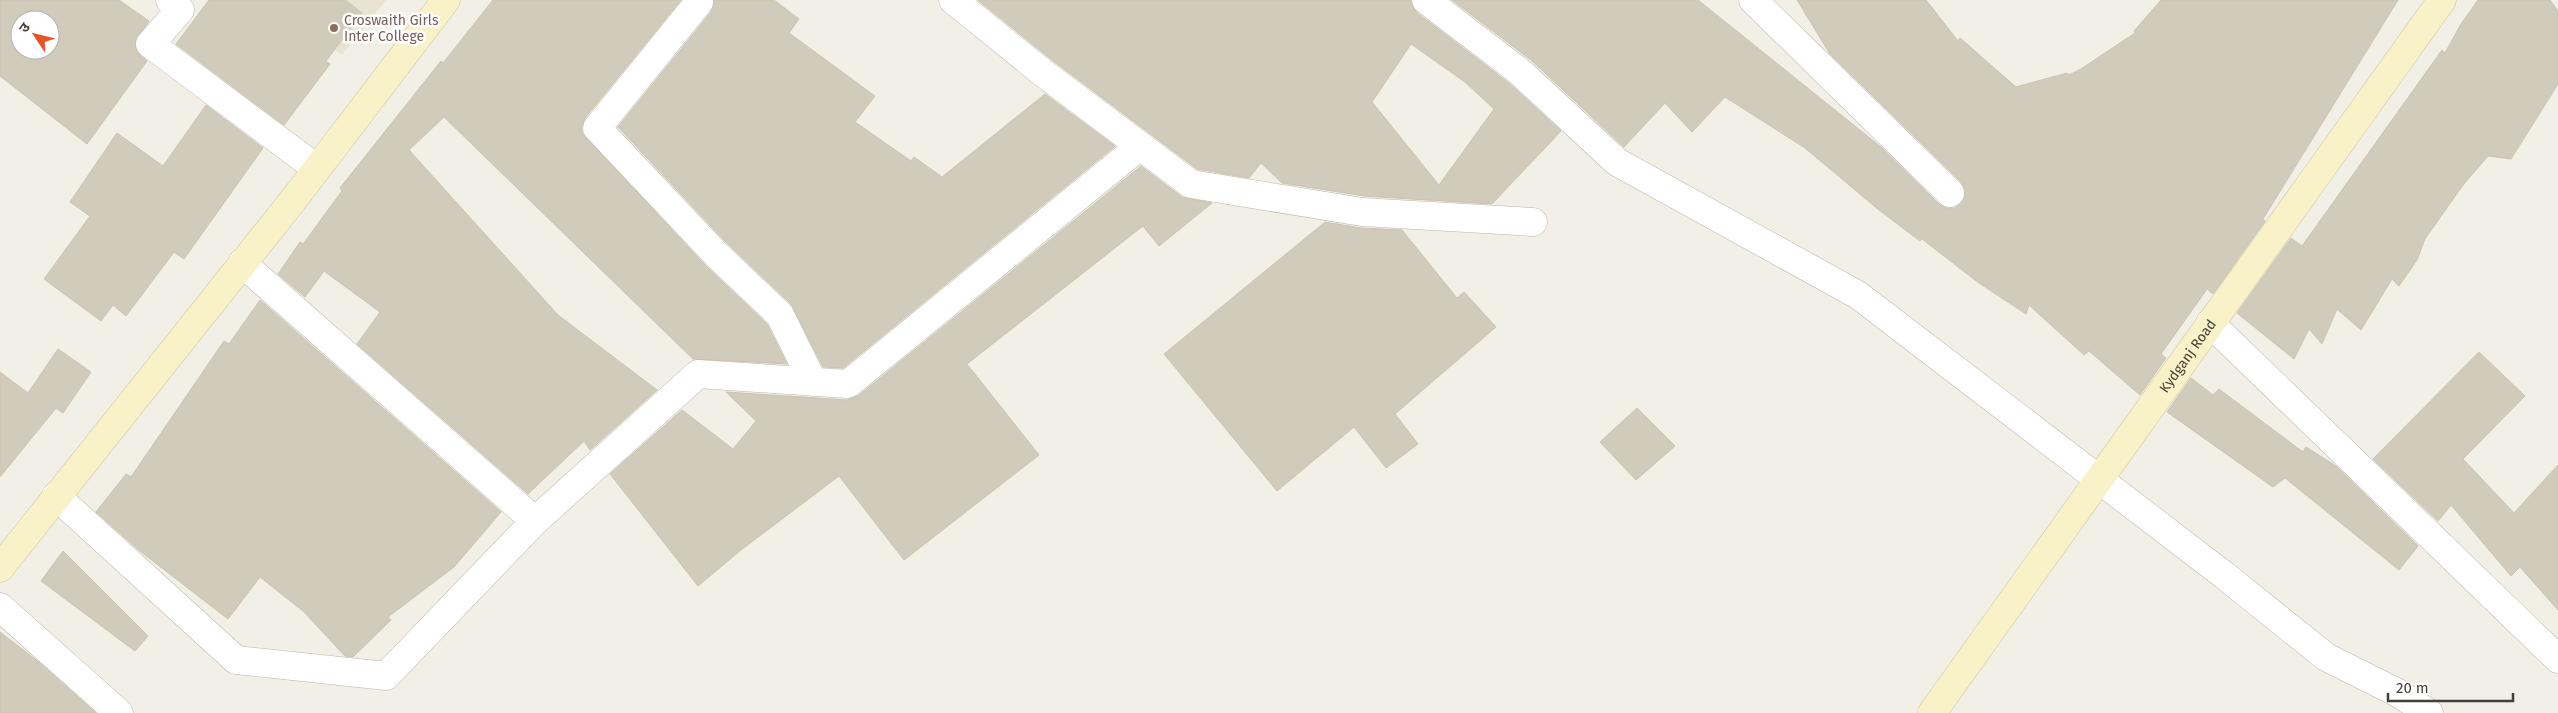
<svg xmlns="http://www.w3.org/2000/svg" width="2558" height="713" font-family="'Fira Sans','Noto Sans Devanagari',sans-serif">
	<style>
		.education { fill: #e9e4d1 }
		.building { fill: #d1cbbc; stroke: #cbc3b0; fill-rule: evenodd }
		.lines { fill: none; stroke-linecap: round; stroke-linejoin: round }
		.street-casing { stroke: #bbb7a9; stroke-width: 29 }
		.secondary-casing { stroke: #ccc399; stroke-width: 29 }
		.street { stroke: #fff; stroke-width: 28 }
		.secondary { stroke: #f9f1c8; stroke-width: 28 }
		.education-dot { fill: #8d6e63; stroke: #fff; stroke-width: 2 }
		.labels { text-anchor: middle; dominant-baseline: central; stroke-width: 5; stroke-linejoin: round; paint-order: stroke }
		.education-label { font-size: 14px; fill: #785e54; stroke: #fff; text-anchor: start }
		.street-label { font-size: 14px; fill: #433f36; stroke: #fff }
	</style>
	<rect width="100%" height="100%" fill="#f1efe6"/>
	<path class="education" d="M265,0h121l-44,55z"/>
	<path class="building" d="M0,0h119l30,21 -14,21 1,8 11,11 -60,83 -87,-68zM20,20h30v30h-30z
		M209,0h136l17,13 -36,48 4,3 -46,61 -108,-81z
		M493,0h188l-96,118 -3,7v8l123,132 62,59 20,40 -94,-5 -249,-242 -35,33 149,165 99,75 -67,60 -6,-9 -56,53 -171,-150 23,-32 -56,-41 -19,26 -27,-23 22,-32 3,2 39,-53 -2,-3 101,-127 2,2z
		M714,0h60l25,19 -10,14 86,63 -20,26 56,39 3,-4 28,20 103,-83 70,52 -272,222 -20,-1 -32,-63 -64,-61 -109,-116 93,-115z
		M978,0h433l5,12 94,72 51,47 -69,73 -128,-8 -82,-13 -21,-20 -12,15 -52,-9 -145,-109zM1411,44l54,38 29,27 -55,76 -67,-83z
		M1452,0h246l183,147 58,57 8,4h8l6,-4 4,-7v-8l-4,-7 -131,-128 -33,-54h129l32,41 2,-3 56,49 51,-14 2,2 12,-6 54,-36 -1,-2 27,-31h237l-135,219 2,2 -52,73 -6,-5 -46,65 5,4 -26,37 -51,-44 -5,4 -55,-50 -3,9 -47,-31 -57,-44 -2,2 -41,-31 -74,-62 -80,-51 -33,35 -27,-29 -41,44 -93,-87z
		M2478,0h72l8,11v73l-47,75 -23,-3 -25,29 -38,54 -8,21 -18,26 -7,-7 -31,51 -24,-21 -15,35 -13,-15 -15,30 -57,-46 54,-75 11,8 140,-196 3,3 16,-29z
		M206,105l57,43 -79,111 -10,-7 -48,64 -13,-11 -12,16 -57,-42 46,-63 -20,-14 47,-69 46,33z
		M1141,166l41,31 30,6 -53,43 -16,-20 -176,138 72,91 -135,105 -65,-84 -98,74 -43,36 -88,-112 72,-64 51,39 23,-28 -30,-29 121,8 11,-4z
		M1325,222l36,6 41,2 55,68 7,-6 32,35 -101,87 23,30 -32,24 -32,-41 -77,64 -113,-137z
		M260,300l241,212 -47,55 -66,50 3,3 -38,37 -8,-1 -42,-45 -43,-34 -32,42 -88,-68 -44,-39 30,-38 5,3 93,-136 5,3z
		M58,349l33,23 -28,41 -7,-5 -56,69v-105l28,21z
		M2479,352l46,44 -62,63 51,54 44,-48v145l-38,-43 -9,9 -60,-71 -13,16 -65,-62z
		M2191,378l22,17 6,-6 84,63 3,-5 30,19 82,80 -19,24 -114,-92 -12,9 -106,-75z
		M1637,408l38,38 -39,34 -36,-38z
		M63,551l85,85 -13,15 -94,-70z
		M0,632l40,31 56,50h-96z"/>
	<g class="lines">
		<defs>
			<path id="street" d="M170,0l10,10 -30,34 166,124
				M698,0l1,2 -102,126 119,126 64,61 33,67
				M953,0l89,72 149,112 171,28 171,10
				M1426,0l94,72 97,90 241,133 366,280 102,82 72,36 31,20
				M1753,0l197,193
				M242,263l293,258
				M2210,323l348,336
				M56,496l180,164 150,16 149,-155 163,-147 150,10 292,-238
				M0,607l119,106"/>
			<g id="secondary">
				<path d="M0,568l294,-369 152,-199"/>
				<path id="s1" d="M1932,713l510,-713"/>
			</g>
		</defs>
		<use href="#street" class="street-casing"/>
		<use href="#secondary" class="secondary-casing"/>
		<use href="#street" class="street"/>
		<use href="#secondary" class="secondary"/>
	</g>
	<circle class="education-dot" cx="334" cy="28" r="5"/>
	<g class="labels">
		<g class="education-label">
			<text x="344" y="20">Croswaith Girls<tspan x="344" dy="16">Inter College</tspan></text>
		</g>
		<g class="street-label">
			<text stroke="none"><textPath href="#s1" startOffset="439">Kydganj Road</textPath></text>
		</g>
	</g>
	<g transform="translate(35 35) rotate(305)"><circle r="24" fill="#ffffff" stroke="#b4b2af"/>
	<path d="M0-4L9 19L0 12L-9 19Z" fill="#e4562a"/>
	<text y="-8" font-size="14" font-weight="bold" text-anchor="middle" fill="#433f36">उ</text>
	</g>
	<path d="M2388 693v8h125v-8" fill="none" stroke="#433f36" stroke-width="2.5"/>
	<text x="2396" y="693" font-size="15" fill="#433f36" stroke="#ffffff" stroke-width="4" paint-order="stroke">20 m</text>
</svg>
